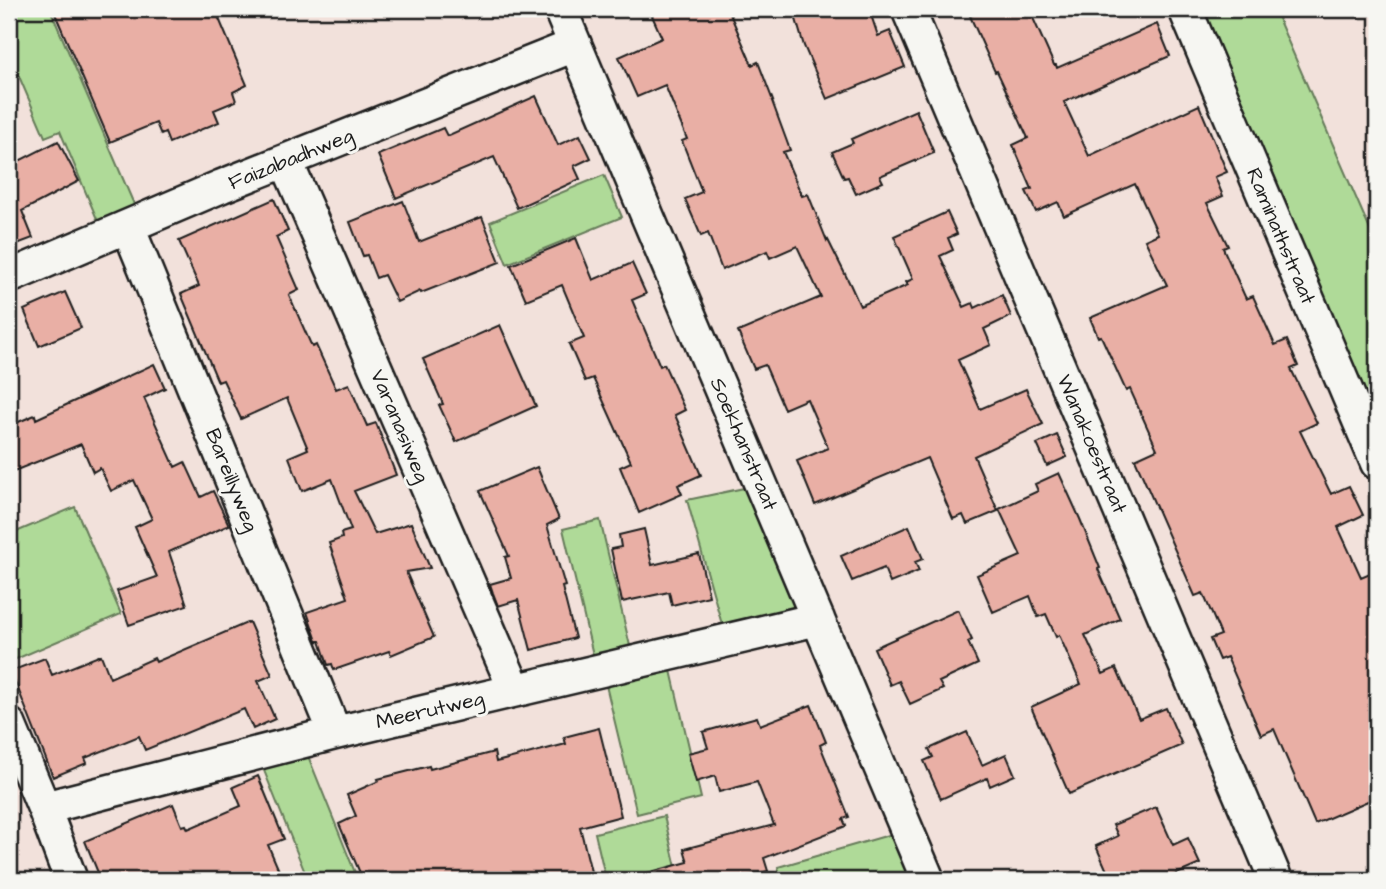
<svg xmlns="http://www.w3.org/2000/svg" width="1386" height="889" font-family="'Architects Daughter',sans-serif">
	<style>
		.green { fill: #afda98; stroke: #667b5a; stroke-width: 2 }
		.building { fill: #e9afa5; stroke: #1c1c1c; stroke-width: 2 }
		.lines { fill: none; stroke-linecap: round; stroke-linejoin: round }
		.minor-casing { stroke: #1c1c1c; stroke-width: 37 }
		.minor { stroke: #f6f6f2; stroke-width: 32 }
		.labels { text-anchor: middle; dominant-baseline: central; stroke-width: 6; stroke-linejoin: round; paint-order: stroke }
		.street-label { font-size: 21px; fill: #1c1c1c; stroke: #f6f6f2 }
	</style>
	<rect width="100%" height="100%" fill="#f2e1db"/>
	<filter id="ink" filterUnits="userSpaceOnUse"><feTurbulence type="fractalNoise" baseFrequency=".0143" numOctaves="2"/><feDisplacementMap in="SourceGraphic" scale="14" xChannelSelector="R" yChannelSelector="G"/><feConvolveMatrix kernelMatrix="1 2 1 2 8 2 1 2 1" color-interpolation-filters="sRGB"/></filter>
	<g filter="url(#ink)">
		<path class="green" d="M9,9h41l89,207 -37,15 -42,-100 -15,6 -36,-84z
			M1200,9h74l103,237v165l-4,2z
			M604,175l18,42 -115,47 -17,-42z
			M749,487l46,117 -6,8 -66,16 -36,-128z
			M75,507l46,107 -112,48v-127z
			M600,520l31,130 -37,9 -31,-130z
			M669,662l32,136 -64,16 -33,-137z
			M306,751l52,129h-50l-47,-117z
			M664,816l15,64h-73l-11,-47z
			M896,833l19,47h-134l-3,-13z"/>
		<path class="building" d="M53,9h162l32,76 -14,7 3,9 -22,9 5,12 -50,21 -4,-10 -4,2 -5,-12 -46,19z
			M649,9h79l24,56 6,-3 15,39h-1l18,49 -7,2 19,44 6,-2 19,47 1,-1 22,44 10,22 48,-21 -2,-3 7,-3 -19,-43 53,-24 10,22 -9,4 5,12 -13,6 24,51 9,-4 2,5 27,-13 9,21 -27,13 7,16 -33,15 22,49 46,-20 17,35 -69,32 24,55 -31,13 -4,-9 -10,4 -26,-61 -112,47 -18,-44 31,-13 -21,-49 -23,10 -19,-44 -11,4 -16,-37 83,-35 -24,-51 -27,12 -3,-7 -45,19 -14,-37 -7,3 -16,-37 17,-7 -20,-51 5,-2 -22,-54 -28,12 -18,-40 43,-19z
			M793,9h76l9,27 12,-5 15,36 -78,32 -23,-53z
			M985,9h44l25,56h2l1,3 100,-44 13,32 -106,46 25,54 110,-51 28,67 -12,5 8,19 -16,7 21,43 -5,2 23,51 7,-3 22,49 12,-5 11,26 -7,3 26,54 -17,8 31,63 18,-8 14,29 -25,12 23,50 16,-7v227l-62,27 -41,-95 -13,6 -34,-78 -8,3 -9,-21 11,-4 -18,-42 -8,3 -60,-137 22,-10 -27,-60 -4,2 -25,-55 -3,1 -8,-19 77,-33 -22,-45 13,-6 -23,-50 -71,32 -6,-14 -22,10 -10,-21 6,-2 -19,-44 15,-7 -31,-67 -2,1 -25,-56z
			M536,96l22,49 22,-10 11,23 -17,8 6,13 -63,29 -23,-51 -98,41 -18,-43 65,-27 4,8z
			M916,110l18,43 -54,23 3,6 -27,12 -8,-17 -4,1 -12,-26 21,-9 -2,-4z
			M58,141l21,40 -57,30 11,27 -24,9v-81z
			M274,199l14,32 -12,6 23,53 -10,5 23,52 4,-2 20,44 13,-5 18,42 9,-3 20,52 -42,16 21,43 36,-11 19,45 -24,4 28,65 -43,18 -2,-4 -55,19 -2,-6 -4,1 -8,-24h-3l-10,-29 41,-14 -19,-55 13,-5 -1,-5 10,-3 -19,-51 -30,12 -13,-34 19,-8 -21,-51 -46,21 -18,-39 -5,2 -37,-88 18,-8 -20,-45z
			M403,201l16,41 63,-25 18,45 -79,31 -1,-2 -23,11 -13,-27 -8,3 -9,-23 -4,1 -13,-34z
			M576,238l17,42 39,-17 14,31 -14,6 28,66 4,-2 21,46 -10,5 26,60 -23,10 4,9 -43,19 -19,-46 11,-5 -38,-84 -8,3 -16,-37 15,-6 -22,-53 -36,15 -15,-35z
			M65,292l16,36 -42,18 -15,-36z
			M500,325l36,81 -80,36 -17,-37 4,-1 -20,-45z
			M154,364l11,24 -21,10 31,69 10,-5 16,35 12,-6 16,34 -60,27 18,53 -58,20 -12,-34 40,-14 -22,-50 17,-8 -18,-39 -23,11 -11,-23 -7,4 -12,-28 -72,29v-47l26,-11 1,4z
			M1057,435l10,22 -20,9 -10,-22z
			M537,467l22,52 -12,6 18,61 -3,1 13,51 -44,12 -13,-50 -20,6 -5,-13 -3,-9 21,-6 -6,-21 4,-1 -29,-65z
			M1059,473l21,46 20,49 -2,1 22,50 -35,16 18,39 13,-6 23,51 27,-11 16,37 -113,49 -38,-87 50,-23 -22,-49 -3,2 -10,-23 -8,3 -8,-21 -37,16 -16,-37 44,-19 -22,-47 39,-18 -3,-7z
			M909,526l14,33 -8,3 4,9 -29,12 -6,-15 -32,13 -11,-25z
			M644,529l8,36 47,-11 10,42 -37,9 -3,-13 -47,10 -11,-53 10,-2 -2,-12z
			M958,610l14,30 -4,2 10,22 -39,18 4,7 -33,15 -11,-23 -9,4 -16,-37z
			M249,622l23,53 -14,6 17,38 -22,10 -9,-20 -99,41 -6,-14 -54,22 2,5 -34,14 -42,-106 34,-13 7,17 49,-20 9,23 44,-20 2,4z
			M811,705l15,37 -6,3 29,72 -6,2 3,7 -82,32 4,13 -36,9h-84l-1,-7 41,-11 -4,-13 90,-24 -17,-43 -38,10 -4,-16 -19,6 -8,-29 20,-5 -5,-16 54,-15 3,8z
			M599,728l22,88 -41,11 13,53h-230l-24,-56 17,-8 -9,-21 32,-14 -1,-2 51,-13 1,3 64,-17 2,10 70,-18 -2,-7z
			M967,732l15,33 24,-11 9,21 -25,11 -3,-8 -46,21 -17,-38 9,-4 -4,-8z
			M258,776l26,63 -16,6 15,35h-182l-16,-39 88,-37 9,22 4,-1 2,4 53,-23 -8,-19z
			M1156,807l17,38 15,-7 12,26 -37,16h-52l-15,-34 22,-10 -5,-11z"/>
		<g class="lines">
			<defs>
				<path id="minor" d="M560,9l368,871
					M908,9l368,871
					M1185,9l192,454
					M286,161l229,529
					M128,227l207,506
					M9,277l213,-91 353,-141
					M9,724l35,84 27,72
					M44,808l291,-75 483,-114"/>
			</defs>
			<use href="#minor" class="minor-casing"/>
			<use href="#minor" class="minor"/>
		</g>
	</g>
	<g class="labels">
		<g class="street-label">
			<text transform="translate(291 159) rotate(-22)">Faizabadhweg</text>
			<text transform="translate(1281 236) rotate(67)">Raminathstraat</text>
			<text transform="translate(400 426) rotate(67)">Varanasiweg</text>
			<text transform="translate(744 444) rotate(67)">Soekhanstraat</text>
			<text transform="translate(1092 444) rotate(67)">Wanakoestraat</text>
			<text transform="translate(232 480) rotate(68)">Bareillyweg</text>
			<text transform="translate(430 710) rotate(-13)">Meerutweg</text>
		</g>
	</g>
	<rect width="1386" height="889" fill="none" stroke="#f6f6f2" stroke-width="35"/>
	<rect x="18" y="18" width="1351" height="854" fill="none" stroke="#1c1c1c" stroke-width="2.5" filter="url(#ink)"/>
</svg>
